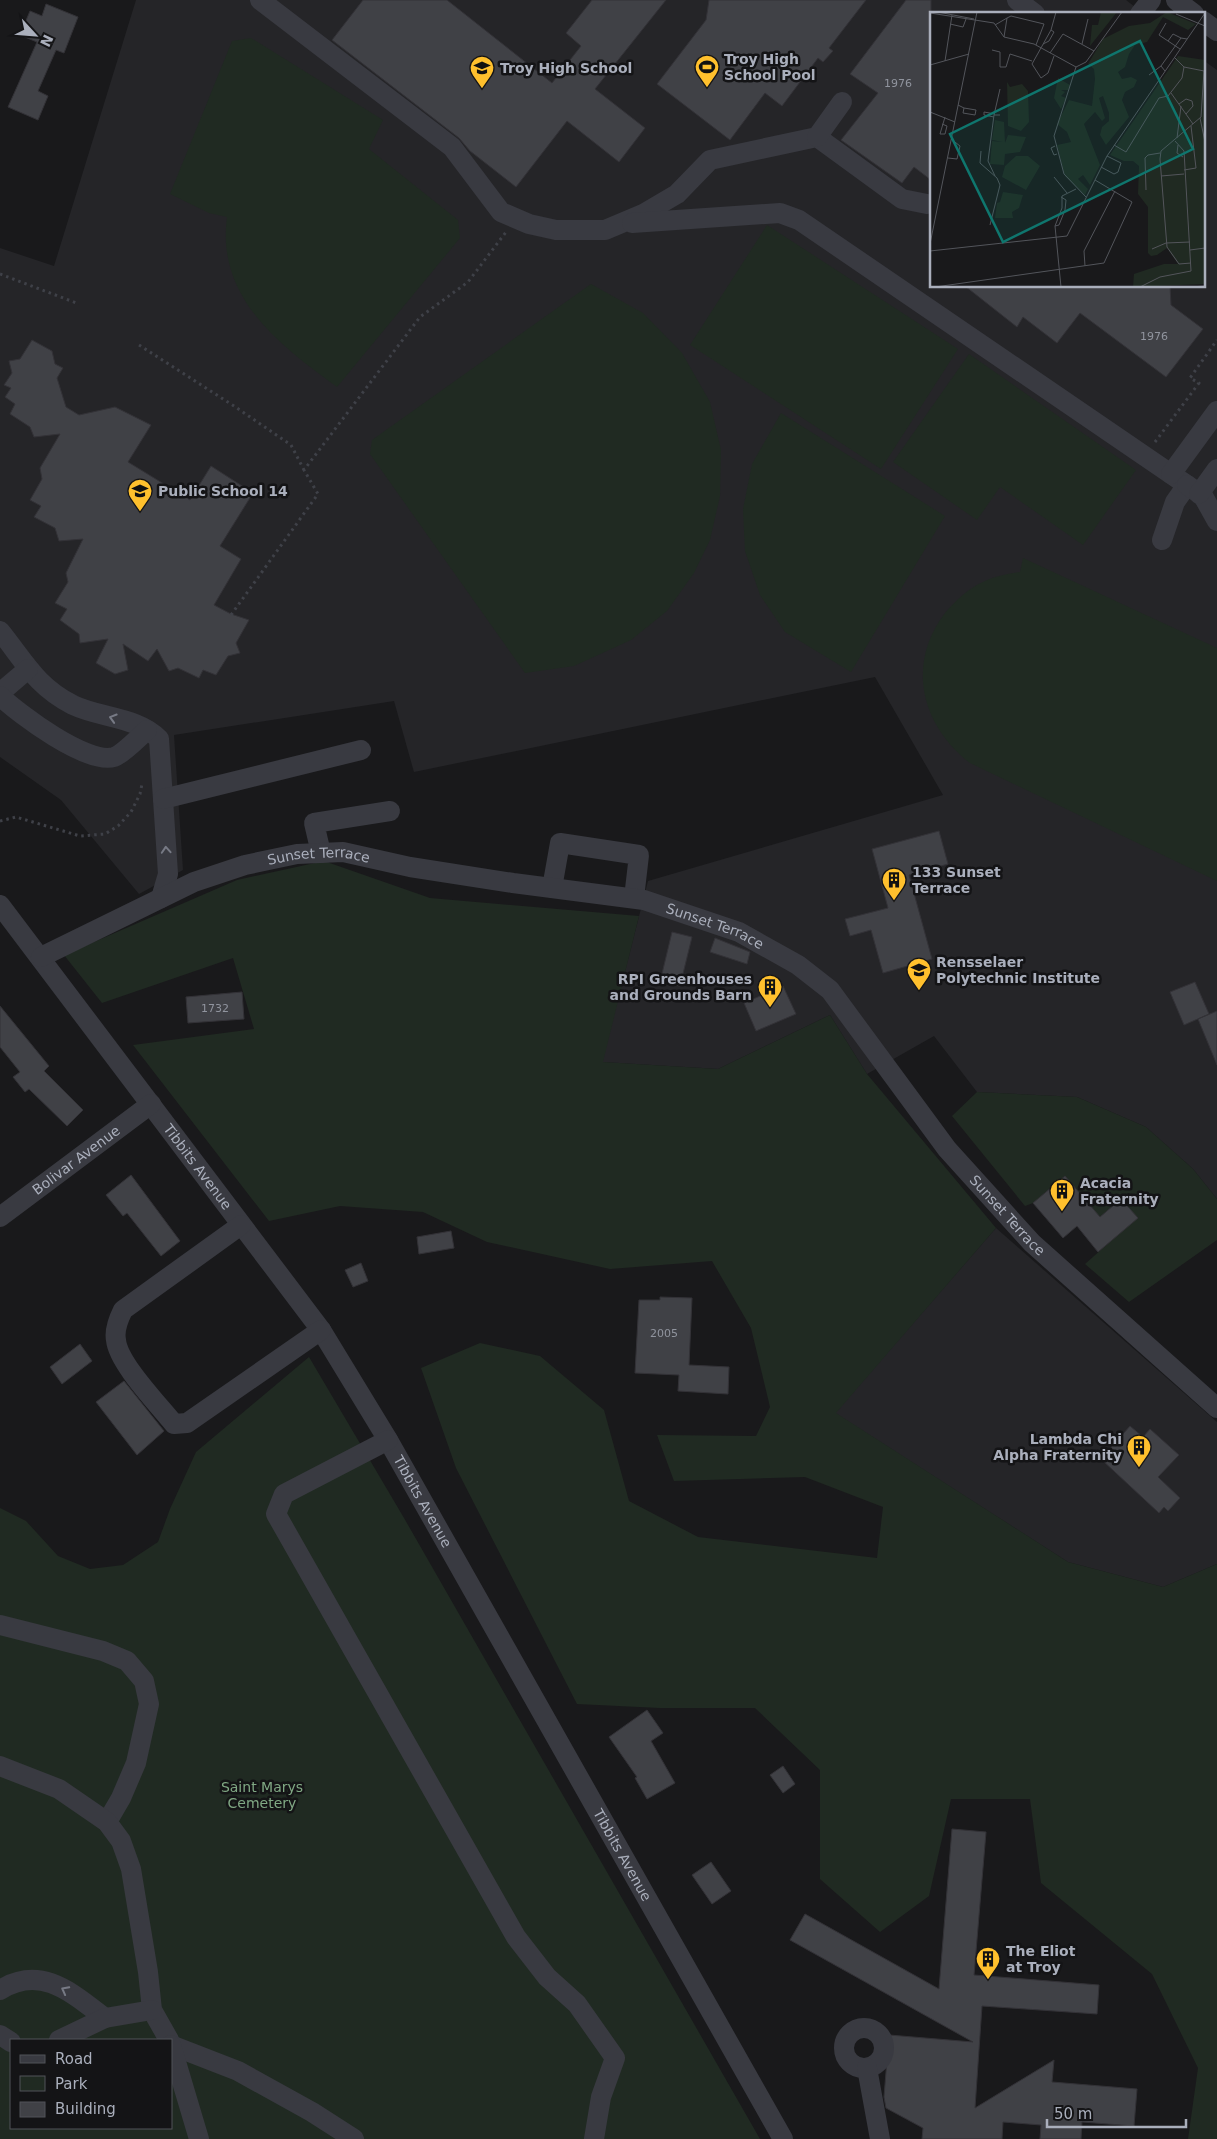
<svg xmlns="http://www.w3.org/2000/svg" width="1217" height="2139" font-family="'DejaVu Sans',sans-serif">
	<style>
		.built { fill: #252528 }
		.green { fill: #202a22; fill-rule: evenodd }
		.building { fill: #404146; stroke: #333237 }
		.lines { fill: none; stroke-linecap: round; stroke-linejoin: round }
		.path { stroke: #3f4148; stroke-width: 3; stroke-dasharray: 2.5 4; stroke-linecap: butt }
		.minor { stroke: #393a41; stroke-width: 20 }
		.oneway { stroke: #777a85 }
		.labels { text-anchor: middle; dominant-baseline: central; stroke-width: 5; stroke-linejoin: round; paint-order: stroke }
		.number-label { font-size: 11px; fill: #90949e }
		.poi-label { font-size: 14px; font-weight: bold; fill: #aaafbc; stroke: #141416; text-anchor: start }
		.street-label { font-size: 14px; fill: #aaafbc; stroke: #141416 }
		.park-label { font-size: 14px; fill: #80a884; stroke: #141416 }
		.inset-road { fill: none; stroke: #53555b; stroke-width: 1 }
		.view { fill: #0f766e; fill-opacity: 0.15; stroke: #0f766e; stroke-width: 2.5 }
		.inset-edge { fill: none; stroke: #aaafbc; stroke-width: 2.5 }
	</style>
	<rect width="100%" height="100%" fill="#19191b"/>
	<path class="built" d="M136,0h990l18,14h-213v272h272v-226l14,10v1129l-24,-30 -47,-42 -69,-30 -100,-5 -43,-56 -67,38 -37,-59 -112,54 -116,-7 46,-181 295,-86 -68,-118 -461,95 -20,-71 -220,34 9,135 -44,24 -78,-94 -61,-43v-509l54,18z
		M996,1228l221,194v142l-54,23 -95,-25 -233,-149z"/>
	<path class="green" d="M251,38l132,82 -14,29 89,71 2,18 -123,149c-58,-42 -121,-90 -110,-170l-18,-4 -39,-19 62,-153z
		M767,225l191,124 -77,120 -191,-124z
		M591,284l52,29 39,40 28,49 11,48 -1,46 -10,44 -16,33 -27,38 -36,29 -57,26 -49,7 -155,-219 2,-14z
		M969,354l167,116 -53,75 -83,-58 -23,33 -84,-58z
		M781,413l164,103 -94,156 -66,-40 -25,-37 -15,-44 -2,-42 9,-45z
		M1023,558l194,90v233l-247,-118c-49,-38 -64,-99 -25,-150 10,-12 24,-25 38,-31 12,-6 24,-8 37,-10z
		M324,861l106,37 209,18 -36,146 115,7 112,-54 37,59 129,154 -160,185 232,149 95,25 54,-23v575h-29l10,-71 -46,-94 -111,-91 -11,-84h-79l-22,97 -49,36 -60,-53v-109l-65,-62h-95l-83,-4 -121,-236 -35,-100 59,-25 60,13 64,54 25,91 69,36 179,21 6,-51 -78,-30 -131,4 -17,-46 99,1 14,-29 -19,-79 -39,-67 -102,8 -123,-27 -64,-30 -83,-6 -71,15 -136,-176 121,-16 -21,-71 -131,45 -38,-48 173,-75z
		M977,1092l100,5 69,30 47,42 24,30v41l-88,62 -44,-38 52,-46 -16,-19 -34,29 4,-22 -26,-30 -32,27 -8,3 -73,-90z
		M309,1357l95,161 356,621h-760v-631l26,13 32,35 32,13 33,-4 35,-23 12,-33 26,-57zM11,2040h160v88h-160z"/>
	<path class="building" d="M363,0h84l105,83 29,-37 -15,-13 26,-33h74l-71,89 50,39 -26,34 -52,-41 -51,66 -46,-36 -11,-13 -127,-98z
		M709,0h157l-37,48 4,3 -10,11 -5,-4 -36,48 -17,-13 -35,47 -73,-56 49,-64z
		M906,0h25v180l-17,-13 -12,16 -61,-43 37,-47 -28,-19z
		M46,4l32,13 -14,36 -8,-3 -18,41 10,5 -10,24 -30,-13 29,-65 -17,-7 10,-24 12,5z
		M965,286h205l1,19 32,24 -37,48 -86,-64 -23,30 -34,-26 -6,10z
		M32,340l20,11 3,13 8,4 -6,10 9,29 13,8 36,-8 36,18 -23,37 62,38 21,-34 42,27 -33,53 21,13 -27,46 17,9 18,6 -13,23 4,10 -12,3 -12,19 -13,-5 -4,8 -21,-10 -9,3 -12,-22 -9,12 -25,-17 5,26 -13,4 -19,-11 12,-24 -28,4 -1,-9 -19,-14 7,-11 -12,-6 13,-21 -2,-9 17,-34 -24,2 -4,-13 -21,-11 7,-11 -11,-6 12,-21 -2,-11 20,-34 -26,3 -4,-10 -20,-13 5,-10 -10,-7 6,-9 -7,-3 8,-12 -3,-12 11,-2z
		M939,831l9,33 -39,11 23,84 -49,14 -12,-43 -21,6 -5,-17 43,-11 -16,-59z
		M672,932l20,5 -12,49 -20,-4z
		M715,938l35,14 -3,12 -37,-12z
		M1195,982l14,32 -25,11 -14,-33z
		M783,986l13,28 -40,17 -12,-28z
		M242,992l2,27 -56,4 -2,-26z
		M0,1006l49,60 -5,5 39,39 -16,16 -38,-37 -4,3 -12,-15 7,-5 -20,-25z
		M1217,1011v54l-19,-46z
		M131,1175l49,66 -19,15 -34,-43 -4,3 -17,-21z
		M1065,1176l35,41 21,-18 17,19 -40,34 -21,-26 -14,12 -30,-35z
		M451,1231l3,17 -35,6 -2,-17z
		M361,1263l7,18 -15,6 -8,-17z
		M660,1297l32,1 -3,67 40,2 -1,27 -50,-3 1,-16 -44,-2 4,-73h21z
		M80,1344l12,17 -30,23 -12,-17z
		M124,1381l40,50 -27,24 -41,-53z
		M1130,1426l13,11 7,-8 29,26 -21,22 22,21 -12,13 -4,-4 -5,6 -58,-54z
		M647,1710l16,23 -12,8 24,42 -28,16 -12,-21 2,-1 -28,-40z
		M783,1766l12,18 -12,9 -13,-18z
		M952,1829l34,3 -12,143 125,10 -2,29 -115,-8 -7,102 79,-48 -2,22 85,7 -3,37 -52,-4 -1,17h-41l1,-14 -38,-3 -1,17h-80l1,-11 -37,-20 -2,-11 5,-62 84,7 -183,-102 15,-26 134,75z
		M711,1862l20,29 -19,13 -20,-29z"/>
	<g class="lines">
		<path class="path" d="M0,274l79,30
			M139,345l95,61 57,39 13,25
			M1155,442l44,-59 -9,-5 27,-38
			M231,615l87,-121 -14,-24 116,-153 48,-35 38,-50
			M0,821l16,-4 64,19 25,-2 13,-8 13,-14 9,-18 2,-10"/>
		<g class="minor">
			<path d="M260,0l192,147 49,65 28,12 27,6h49l38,-16 34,-20 33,-34 107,-23 85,62 25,5"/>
			<path d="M1017,0l18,14"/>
			<path d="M1176,0l18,14"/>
			<path d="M1140,14l11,-14"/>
			<path d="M1203,21l14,10"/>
			<path d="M817,137l25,-35"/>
			<path d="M632,223l148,-10 19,7 388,265 -12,17 -13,38"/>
			<path d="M1171,474l46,-63"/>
			<path d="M1187,485l16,11 14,25"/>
			<path d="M1199,494l18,-25"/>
			<path d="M0,631c25,31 36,55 73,74 27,13 65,12 86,34l9,135 -7,24"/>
			<path d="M0,693l28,-24"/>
			<path d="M0,696c19,18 87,69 114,61 9,-3 25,-20 33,-27"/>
			<path d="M163,799l198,-49"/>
			<path d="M321,853l-7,-30 76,-12"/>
			<path d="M552,888l8,-45 79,12 -5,43"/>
			<path id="s1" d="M0,905l321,425 67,110 395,699"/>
			<path id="s2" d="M41,957l153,-75 51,-17 52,-11 46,-2 67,15 103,16 131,17 95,32 59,33 32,25 117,159 85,94 185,165"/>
			<path id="s3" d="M0,1217l151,-113"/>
			<path d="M241,1225l-118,85c-5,10 -9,20 -7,30 2,23 42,64 58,84l13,-1 134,-93"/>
			<path d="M388,1440l-104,54 -8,20 240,423 31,40 30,27 38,54 -14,39 -7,42"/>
			<path d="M0,1625l103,26 24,10 17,20 5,23 -13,59 -15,35 -14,24"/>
			<path d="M0,1766l59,23 48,33 14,19 10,28 17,103 4,38 17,30"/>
			<path d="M0,1990c41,-26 72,3 105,28"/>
			<circle cx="864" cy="2048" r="20"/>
			<path d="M0,2035l11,7"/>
			<path d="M59,2040l46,-22 47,-8"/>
			<path d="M171,2045l67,26 74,41 42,27"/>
			<path d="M171,2045l28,94"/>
			<path d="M867,2068l13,71"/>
		</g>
	</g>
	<defs><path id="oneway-chevron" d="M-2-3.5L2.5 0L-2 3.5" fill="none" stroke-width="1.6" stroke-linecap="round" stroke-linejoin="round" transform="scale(1.25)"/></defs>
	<g class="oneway">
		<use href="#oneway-chevron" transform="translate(113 718) rotate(-163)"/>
		<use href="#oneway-chevron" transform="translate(166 850) rotate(-94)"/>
		<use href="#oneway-chevron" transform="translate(65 1990) rotate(-152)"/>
	</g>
	<defs>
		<symbol id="stadium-pin" viewBox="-11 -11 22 30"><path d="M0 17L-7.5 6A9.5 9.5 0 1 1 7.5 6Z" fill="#ffc02d" stroke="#141416"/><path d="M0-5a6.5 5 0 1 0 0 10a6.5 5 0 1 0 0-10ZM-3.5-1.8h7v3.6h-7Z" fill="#111"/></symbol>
		<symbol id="school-pin" viewBox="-11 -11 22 30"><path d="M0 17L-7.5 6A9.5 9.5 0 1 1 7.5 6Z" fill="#ffc02d" stroke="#141416"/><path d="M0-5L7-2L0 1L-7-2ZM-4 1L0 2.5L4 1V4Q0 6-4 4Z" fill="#111"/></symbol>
		<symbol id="building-pin" viewBox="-11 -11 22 30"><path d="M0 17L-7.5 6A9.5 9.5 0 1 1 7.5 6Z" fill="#ffc02d" stroke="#141416"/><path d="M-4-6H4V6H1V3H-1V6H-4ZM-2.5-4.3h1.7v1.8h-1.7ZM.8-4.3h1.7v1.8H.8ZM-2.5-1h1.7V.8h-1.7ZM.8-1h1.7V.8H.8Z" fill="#111"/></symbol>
		<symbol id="university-pin" viewBox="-11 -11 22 30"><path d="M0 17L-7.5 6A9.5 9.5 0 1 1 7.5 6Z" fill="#ffc02d" stroke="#141416"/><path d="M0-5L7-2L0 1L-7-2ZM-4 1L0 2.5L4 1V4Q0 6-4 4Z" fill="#111"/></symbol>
	</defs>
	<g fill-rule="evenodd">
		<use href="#stadium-pin" x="693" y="53" width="28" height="38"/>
		<use href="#school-pin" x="468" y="54" width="28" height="38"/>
		<use href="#school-pin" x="126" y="477" width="28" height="38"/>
		<use href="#building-pin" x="880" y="866" width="28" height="38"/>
		<use href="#university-pin" x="905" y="956" width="28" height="38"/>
		<use href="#building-pin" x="756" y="973" width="28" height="38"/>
		<use href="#building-pin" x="1048" y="1177" width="28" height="38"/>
		<use href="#building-pin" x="1125" y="1433" width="28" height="38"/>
		<use href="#building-pin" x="974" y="1945" width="28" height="38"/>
	</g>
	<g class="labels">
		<g class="number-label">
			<text x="898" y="83">1976</text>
			<text x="1154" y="336">1976</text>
			<text x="215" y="1008">1732</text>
			<text x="664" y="1333">2005</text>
		</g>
		<g class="poi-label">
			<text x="724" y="59">Troy High<tspan x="724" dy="16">School Pool</tspan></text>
			<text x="500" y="68">Troy High School</text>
			<text x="158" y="491">Public School 14</text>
			<text x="912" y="872">133 Sunset<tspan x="912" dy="16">Terrace</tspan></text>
			<text x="936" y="962">Rensselaer<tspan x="936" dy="16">Polytechnic Institute</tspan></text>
			<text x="752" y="979" text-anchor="end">RPI Greenhouses<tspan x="752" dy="16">and Grounds Barn</tspan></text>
			<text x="1080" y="1183">Acacia<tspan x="1080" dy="16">Fraternity</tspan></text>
			<text x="1122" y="1439" text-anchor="end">Lambda Chi<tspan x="1122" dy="16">Alpha Fraternity</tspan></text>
			<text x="1006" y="1951">The Eliot<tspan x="1006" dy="16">at Troy</tspan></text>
		</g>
		<g class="street-label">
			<text stroke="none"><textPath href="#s2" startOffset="299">Sunset Terrace</textPath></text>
			<text stroke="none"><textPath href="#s2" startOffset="704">Sunset Terrace</textPath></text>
			<text stroke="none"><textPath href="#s3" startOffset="95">Bolivar Avenue</textPath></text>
			<text stroke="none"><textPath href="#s1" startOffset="328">Tibbits Avenue</textPath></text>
			<text stroke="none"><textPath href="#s2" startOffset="1124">Sunset Terrace</textPath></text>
			<text stroke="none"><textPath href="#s1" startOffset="732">Tibbits Avenue</textPath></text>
			<text stroke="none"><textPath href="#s1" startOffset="1138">Tibbits Avenue</textPath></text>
		</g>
		<g class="park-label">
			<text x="262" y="1787">Saint Marys<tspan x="262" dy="16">Cemetery</tspan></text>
		</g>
	</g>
	<g transform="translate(930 12)">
		<rect width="275" height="275" fill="#19191b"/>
		<path d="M171,0h16l-27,34 2,-21h6zM237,0l29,12 -8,6 -25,-13 -16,25 -12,3 -6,9 -4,13 -7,5 4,7 9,-2 6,3 -3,7 -9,5 -3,8 7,17 -23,28 -6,-10 2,-8 7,-6v-8l-6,-17 -4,2 6,20 -3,3 -7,-9 -11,12 16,41 -10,20 -7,-10 -5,4 10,10 -3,6 -20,-19 -8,-31 14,-3 -4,-10 -10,-8 12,-24 23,6 3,-27 -1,-10 -6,-5 15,-25 26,-13 21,-3zM248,44l27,4v224l-72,3 1,-13 30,-10h14l-11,-16 -10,7 -6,1 -3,-3v-46l-10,-13 1,-28 -6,-5h-9l-14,-6zM128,66l12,7 -2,5h-7l4,2 -4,4 5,2 -5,11 -7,-11zM77,70l3,5 12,-3 6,7 1,31 -8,9 -13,-5zM65,108l9,2 1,21 3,-8 18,2 -6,15 -15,2 -1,11 -14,-1 2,-23 11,1 -11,-2zM86,144h12l12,10 -14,24 -24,-13 3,-11zM73,180l20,3 -4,13 -7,4 1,6h-18l2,-15 3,-1z" fill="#202a22"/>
		<path class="inset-road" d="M8,0l36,7M0,1l64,10 10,14 30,7 42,23M246,2l29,12M77,6l4,-2 33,8 -8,21M236,11l-7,12 21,14M20,12l13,3 3,-8M65,13l12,-7 -3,19M238,29l5,-7 8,4M113,32l6,-3 5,-9 -3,-2M152,32l6,-25M62,38l8,2v15h6l4,-13 22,7M120,41l13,-19 31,17M124,44l-6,17 -7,5 -9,-14 19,-34 5,-18M15,49l7,-46M0,53l39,-11M146,55l-22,69 10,38 22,23M146,55l10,-5 36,-50M254,55l20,4 -3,46 -40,34 -1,8 7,88 12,17 12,-1M235,59l-4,-5 20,-28 6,1M219,63l12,-9M241,81l22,31M249,92l7,-5 6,2 1,5 -7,8M28,93l6,3 -1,5 12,2 1,-5 -12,-2M0,100l25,10M64,103l6,-26M64,105l-10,-2v-3l11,2M270,106l5,24M10,122h5l2,-8 -5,-2M10,122l5,-17M247,126l4,-32M184,133l12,7 33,-54 9,-2 14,-18 2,-11 -10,-10M248,133l-1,8 6,4M125,134l-4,2 3,7 3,-1M51,139l-1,12 17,15 3,7 -10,40M18,146l9,1 3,-13 -9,-7M171,155l13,7 4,-2 3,-9 -14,-7M254,158l12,-2 -5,-42M65,164l-7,-15 6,-46h6M231,164l23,-2M124,165l13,16M216,178l-1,-32 3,-3 12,-2M125,214l4,-1 6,-15 1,-10 -5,-3M0,232l47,-232M222,237l14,-6 24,-1M260,238l15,-2M0,239l137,-15 40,-80 98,-143M155,254l-1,-15 31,-60M5,275l169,-24 28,-61 -37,-22M131,275l-6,-61 7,-18v-12l14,-7M210,275l20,-10 31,-6 -7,-120 -9,-10M260,275l15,-1"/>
		<path class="view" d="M210,29l53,108 -190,93 -53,-108z"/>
		<rect width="275" height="275" class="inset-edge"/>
	</g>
	<rect x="10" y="2039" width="162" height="90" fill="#141416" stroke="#505258"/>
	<rect x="20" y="2055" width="25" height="8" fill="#393a41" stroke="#505258"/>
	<text x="55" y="2064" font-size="15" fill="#aaafbc">Road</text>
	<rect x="20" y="2076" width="25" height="15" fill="#202a22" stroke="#505258"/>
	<text x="55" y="2089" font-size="15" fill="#aaafbc">Park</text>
	<rect x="20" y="2102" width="25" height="15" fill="#404146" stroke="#505258"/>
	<text x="55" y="2114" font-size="15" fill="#aaafbc">Building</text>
	<g transform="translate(35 35) rotate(116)" stroke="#141416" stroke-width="4" paint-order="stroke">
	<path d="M0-4L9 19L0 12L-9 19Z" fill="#aaafbc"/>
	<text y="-8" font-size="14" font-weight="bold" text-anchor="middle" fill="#aaafbc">N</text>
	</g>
	<path d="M1047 2119v8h139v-8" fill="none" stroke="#aaafbc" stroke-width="2.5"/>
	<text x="1054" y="2119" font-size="15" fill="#aaafbc" stroke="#141416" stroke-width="4" paint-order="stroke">50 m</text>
</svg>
